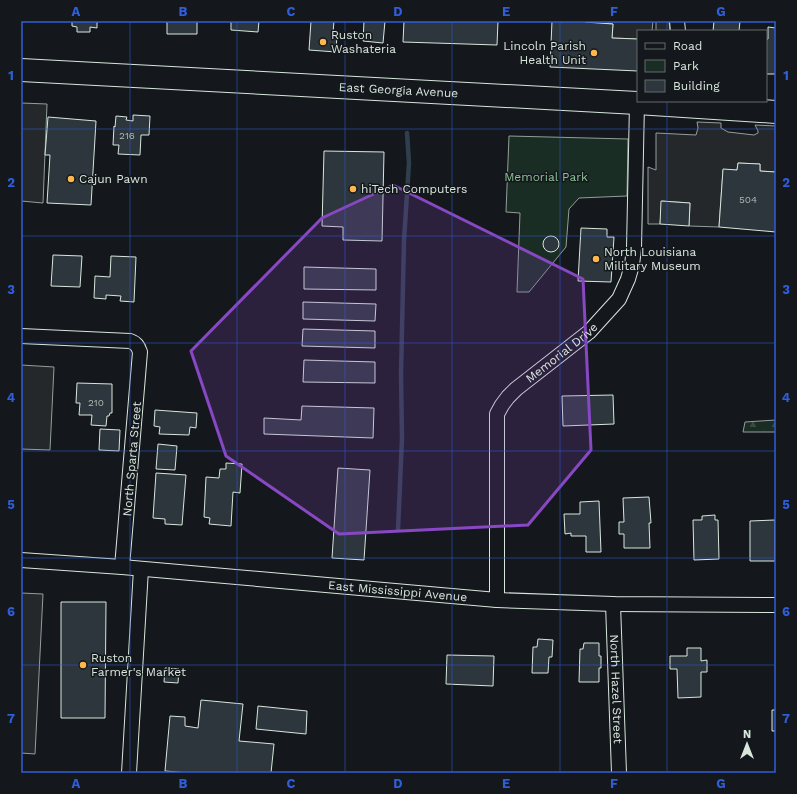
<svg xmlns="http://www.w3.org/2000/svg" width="797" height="794" font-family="'Work Sans',sans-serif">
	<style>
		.forest { fill: url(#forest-firs); stroke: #939e99 }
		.park { fill: #1a2d24; stroke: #939e99 }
		.parking { fill: #24282b; stroke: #939e99 }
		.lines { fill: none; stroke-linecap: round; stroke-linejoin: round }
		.stream { stroke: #2f3f4d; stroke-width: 4.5 }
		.building { fill: #2c363c; stroke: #d8e6dc }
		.minor-casing { stroke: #d8e6dc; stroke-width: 16 }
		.primary-casing { stroke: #d8e6dc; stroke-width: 24 }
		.minor { stroke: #14181c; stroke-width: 14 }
		.primary { stroke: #14181c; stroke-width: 22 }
		.marked { fill: #8948c3; fill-opacity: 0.2; stroke: #8948c3; stroke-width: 3; stroke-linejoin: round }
		.grid { fill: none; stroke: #305dd8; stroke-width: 1; stroke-opacity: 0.55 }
		.poi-dot { fill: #ffb74d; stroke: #14181c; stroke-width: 1.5 }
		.labels { text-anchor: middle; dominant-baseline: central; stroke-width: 3; stroke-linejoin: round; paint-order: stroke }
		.number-label { font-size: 10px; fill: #adbab4 }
		.poi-label { font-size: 12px; fill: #d8e6dc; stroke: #14181c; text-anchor: start }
		.street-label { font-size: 12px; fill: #d8e6dc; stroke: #14181c }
		.park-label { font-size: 12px; fill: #8ac095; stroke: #14181c }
		.neatline { fill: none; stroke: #305dd8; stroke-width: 1.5 }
		.grid-label { font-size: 13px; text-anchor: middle; font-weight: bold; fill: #305dd8 }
	</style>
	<defs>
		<pattern id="forest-firs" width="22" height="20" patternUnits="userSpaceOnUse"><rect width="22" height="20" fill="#1a2d24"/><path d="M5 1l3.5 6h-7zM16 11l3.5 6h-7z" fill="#3b4b43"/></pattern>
	</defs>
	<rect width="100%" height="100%" fill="#14181c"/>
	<path class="forest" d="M776,420v12h-33l2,-10z"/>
	<path class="park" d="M509,136l119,3 -1,57 -48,2 -10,11 -3,38 -37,45h-12l3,-79 -14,-1z"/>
	<path class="parking" d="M608,21h45l-1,10h-14v8l-26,-1 1,-14 -5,-1z
		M656,21h13l1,10h-14z
		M21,103l26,1 -4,99 -22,-2z
		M697,122l24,1v5l7,4 26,3 4,-2v-2l-3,-6 21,1v46l-16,-1v-7l-22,-1 -1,7h-14l-4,57 -30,-1 1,-23 -28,-2 -2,23h-12v-57l8,3v-37l40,2 2,-7z
		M21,365l33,2 -4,83 -29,-1z
		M21,593l22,1 -8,160 -14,-1z"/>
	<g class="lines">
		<path class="stream" d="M398,530l4,-92 -1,-64 3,-134 5,-77 -2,-30"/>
	</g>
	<path class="building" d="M72,21h25v7l-7,-1v5h-13v-5l-5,-1z
		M167,21h30v13h-30z
		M231,21h28l-1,11 -27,-2z
		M311,21h23l-1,12h4l-1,19 -27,-2z
		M364,21h21l-2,22 -20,-2z
		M404,21h94l-1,24 -94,-3z
		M552,21h33v1l28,2 -1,14 26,1v32l-88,-4z
		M714,21h26l-1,10h-26z
		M768,27l8,1v46h-10v-35h2z
		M133,115l17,1 -1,19h-8l-1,20 -22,-1 1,-9h-6l1,-19 1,1 1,-11 11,1 -1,3 7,1z
		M48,117l48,4 -5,84 -44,-2 3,-48h-5z
		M324,151l60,1 -2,89 -39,-1v-13l-21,-1z
		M738,163l22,1v7l16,1v60l-57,-5 4,-58 14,1z
		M661,201l29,2 -1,23 -29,-2z
		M581,228l26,1v8h7l-3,45 -33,-1z
		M543 244a8 8 0 1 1 16 0a8 8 0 1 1-16 0Z
		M53,255l29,1 -2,31 -29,-1z
		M111,256l25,1 -2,45 -14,-1 1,-5 -15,-1v4l-12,-1 1,-22 15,1z
		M304,267l72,2v21l-72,-1z
		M303,302l73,2 -1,17 -72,-2z
		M303,329l72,2v17l-73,-2z
		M304,360l71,2v21l-72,-1z
		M77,383l35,1v29h-2l-1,3h-2l-1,10 -15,-1 1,-10h-13l1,-12h-4z
		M613,395l1,29 -51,2 -1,-30z
		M302,406l72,2 -1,30 -109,-4v-16l37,2z
		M155,410l42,3 -1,15 -6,-1 -1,8 -30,-1 1,-7 -6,-1z
		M100,429l20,1 -1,21 -20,-1z
		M158,444l19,2 -2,24 -19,-1z
		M226,463l16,1 -2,29 -7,-1 -2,34 -22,-2 1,-6 -6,-1 2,-40 13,1 1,-9h6z
		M338,468l32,2 -6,90 -32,-2z
		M156,473l30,2 -4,50 -17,-1v-5l-12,-1z
		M649,497l2,26h-2l1,25h-26v-14h-5v-12h5l-1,-24z
		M599,501l2,51h-15v-16h-15v-3l-6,1 -1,-20h16v-12z
		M715,515v5h3l1,39 -25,1 -1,-40h9v-4z
		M775,520v41h-25v-40z
		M61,602h45l-1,116h-44z
		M538,639l15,1 -1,17h-3l-1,16h-16l1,-26h4z
		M584,643h15v13h2v12h-2v14h-20l1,-33h3z
		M687,648h14v13l6,-1v12h-6v25l-23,1 -1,-29h-7v-13h17z
		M447,655l47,1 -1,30 -47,-2z
		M165,668l14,1 -1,14 -14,-1z
		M201,700l42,4 -4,37 35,3 -3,29h-82l-24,-2 5,-55 15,1v9l13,2z
		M258,706l49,5 -1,23 -50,-5z
		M772,710h4v21h-4z"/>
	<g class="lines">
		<defs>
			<g id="minor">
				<path d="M677,21l1,10"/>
				<path d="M21,336l109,5c6,2 8,5 10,11l-18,215"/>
				<path id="s1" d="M21,560l101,7 375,33 116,4 163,1"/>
				<path id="s2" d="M497,600v-186l5,-9 6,-8 8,-8 73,-57 30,-33 9,-20 4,-14 2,-17 3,-145"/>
				<path id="s3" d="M613,604l6,169"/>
				<path d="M129,773l12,-204"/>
			</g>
			<g id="primary">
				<path id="s4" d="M21,70l616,33 139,9"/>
			</g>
		</defs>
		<use href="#minor" class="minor-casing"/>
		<use href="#primary" class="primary-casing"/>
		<use href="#minor" class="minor"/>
		<use href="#primary" class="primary"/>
	</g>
	<path class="marked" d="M393,185l190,94 8,171 -63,75 -189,9 -113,-78 -35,-105 131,-133z"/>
	<path class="grid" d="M130,21v752M237,21v752M345,21v752M452,21v752M560,21v752M667,21v10M667,101v672M21,129h755M21,236h755M21,343h755M21,451h755M21,558h755M21,665h755"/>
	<g class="poi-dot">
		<circle cx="323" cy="42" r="4"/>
		<circle cx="594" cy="53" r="4"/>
		<circle cx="71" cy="179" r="4"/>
		<circle cx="353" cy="189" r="4"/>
		<circle cx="596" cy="259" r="4"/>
		<circle cx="83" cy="665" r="4"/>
	</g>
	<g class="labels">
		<g class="number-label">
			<text x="127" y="135">216</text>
			<text x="748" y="199">504</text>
			<text x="96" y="402">210</text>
		</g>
		<g class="poi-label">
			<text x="331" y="35">Ruston<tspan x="331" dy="14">Washateria</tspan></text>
			<text x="586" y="46" text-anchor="end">Lincoln Parish<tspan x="586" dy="14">Health Unit</tspan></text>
			<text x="79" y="179">Cajun Pawn</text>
			<text x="361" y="189">hiTech Computers</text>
			<text x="604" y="252">North Louisiana<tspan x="604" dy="14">Military Museum</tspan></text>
			<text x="91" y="658">Ruston<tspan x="91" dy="14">Farmer's Market</tspan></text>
		</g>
		<g class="street-label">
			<text stroke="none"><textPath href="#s4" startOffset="378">East Georgia Avenue</textPath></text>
			<text stroke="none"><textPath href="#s2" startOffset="276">Memorial Drive</textPath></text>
			<text transform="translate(132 459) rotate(-85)">North Sparta Street</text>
			<text stroke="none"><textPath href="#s1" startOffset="378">East Mississippi Avenue</textPath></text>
			<text stroke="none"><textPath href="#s3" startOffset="85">North Hazel Street</textPath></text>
		</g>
		<g class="park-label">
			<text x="546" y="177">Memorial Park</text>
		</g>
	</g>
	<rect width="797" height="794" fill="none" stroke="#14181c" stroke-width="44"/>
	<rect x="637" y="30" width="130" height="72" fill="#14181c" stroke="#626a69"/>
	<rect x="645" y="43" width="20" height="6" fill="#14181c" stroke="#626a69"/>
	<text x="673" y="50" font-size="12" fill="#d8e6dc">Road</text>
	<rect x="645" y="60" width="20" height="12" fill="#1a2d24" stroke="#626a69"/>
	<text x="673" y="70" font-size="12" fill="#d8e6dc">Park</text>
	<rect x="645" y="80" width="20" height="12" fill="#2c363c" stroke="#626a69"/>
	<text x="673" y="90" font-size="12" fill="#d8e6dc">Building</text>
	<g transform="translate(747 744)" stroke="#14181c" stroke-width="3" paint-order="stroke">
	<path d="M0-3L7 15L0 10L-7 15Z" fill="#d8e6dc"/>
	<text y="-6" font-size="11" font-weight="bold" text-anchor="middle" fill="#d8e6dc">N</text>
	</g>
	<rect x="22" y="22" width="753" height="750" class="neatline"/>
	<g class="grid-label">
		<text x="76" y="16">A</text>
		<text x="183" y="16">B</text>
		<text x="291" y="16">C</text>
		<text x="398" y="16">D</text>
		<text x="506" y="16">E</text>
		<text x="614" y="16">F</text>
		<text x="721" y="16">G</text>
		<text x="11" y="80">1</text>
		<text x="786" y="80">1</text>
		<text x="11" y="187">2</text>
		<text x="786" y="187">2</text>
		<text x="11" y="294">3</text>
		<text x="786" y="294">3</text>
		<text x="11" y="402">4</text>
		<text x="786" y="402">4</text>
		<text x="11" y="509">5</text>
		<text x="786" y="509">5</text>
		<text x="11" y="616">6</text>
		<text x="786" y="616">6</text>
		<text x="11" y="723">7</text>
		<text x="786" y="723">7</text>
		<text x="76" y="788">A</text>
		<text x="183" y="788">B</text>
		<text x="291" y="788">C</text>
		<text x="398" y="788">D</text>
		<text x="506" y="788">E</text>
		<text x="614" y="788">F</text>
		<text x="721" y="788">G</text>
	</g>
</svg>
